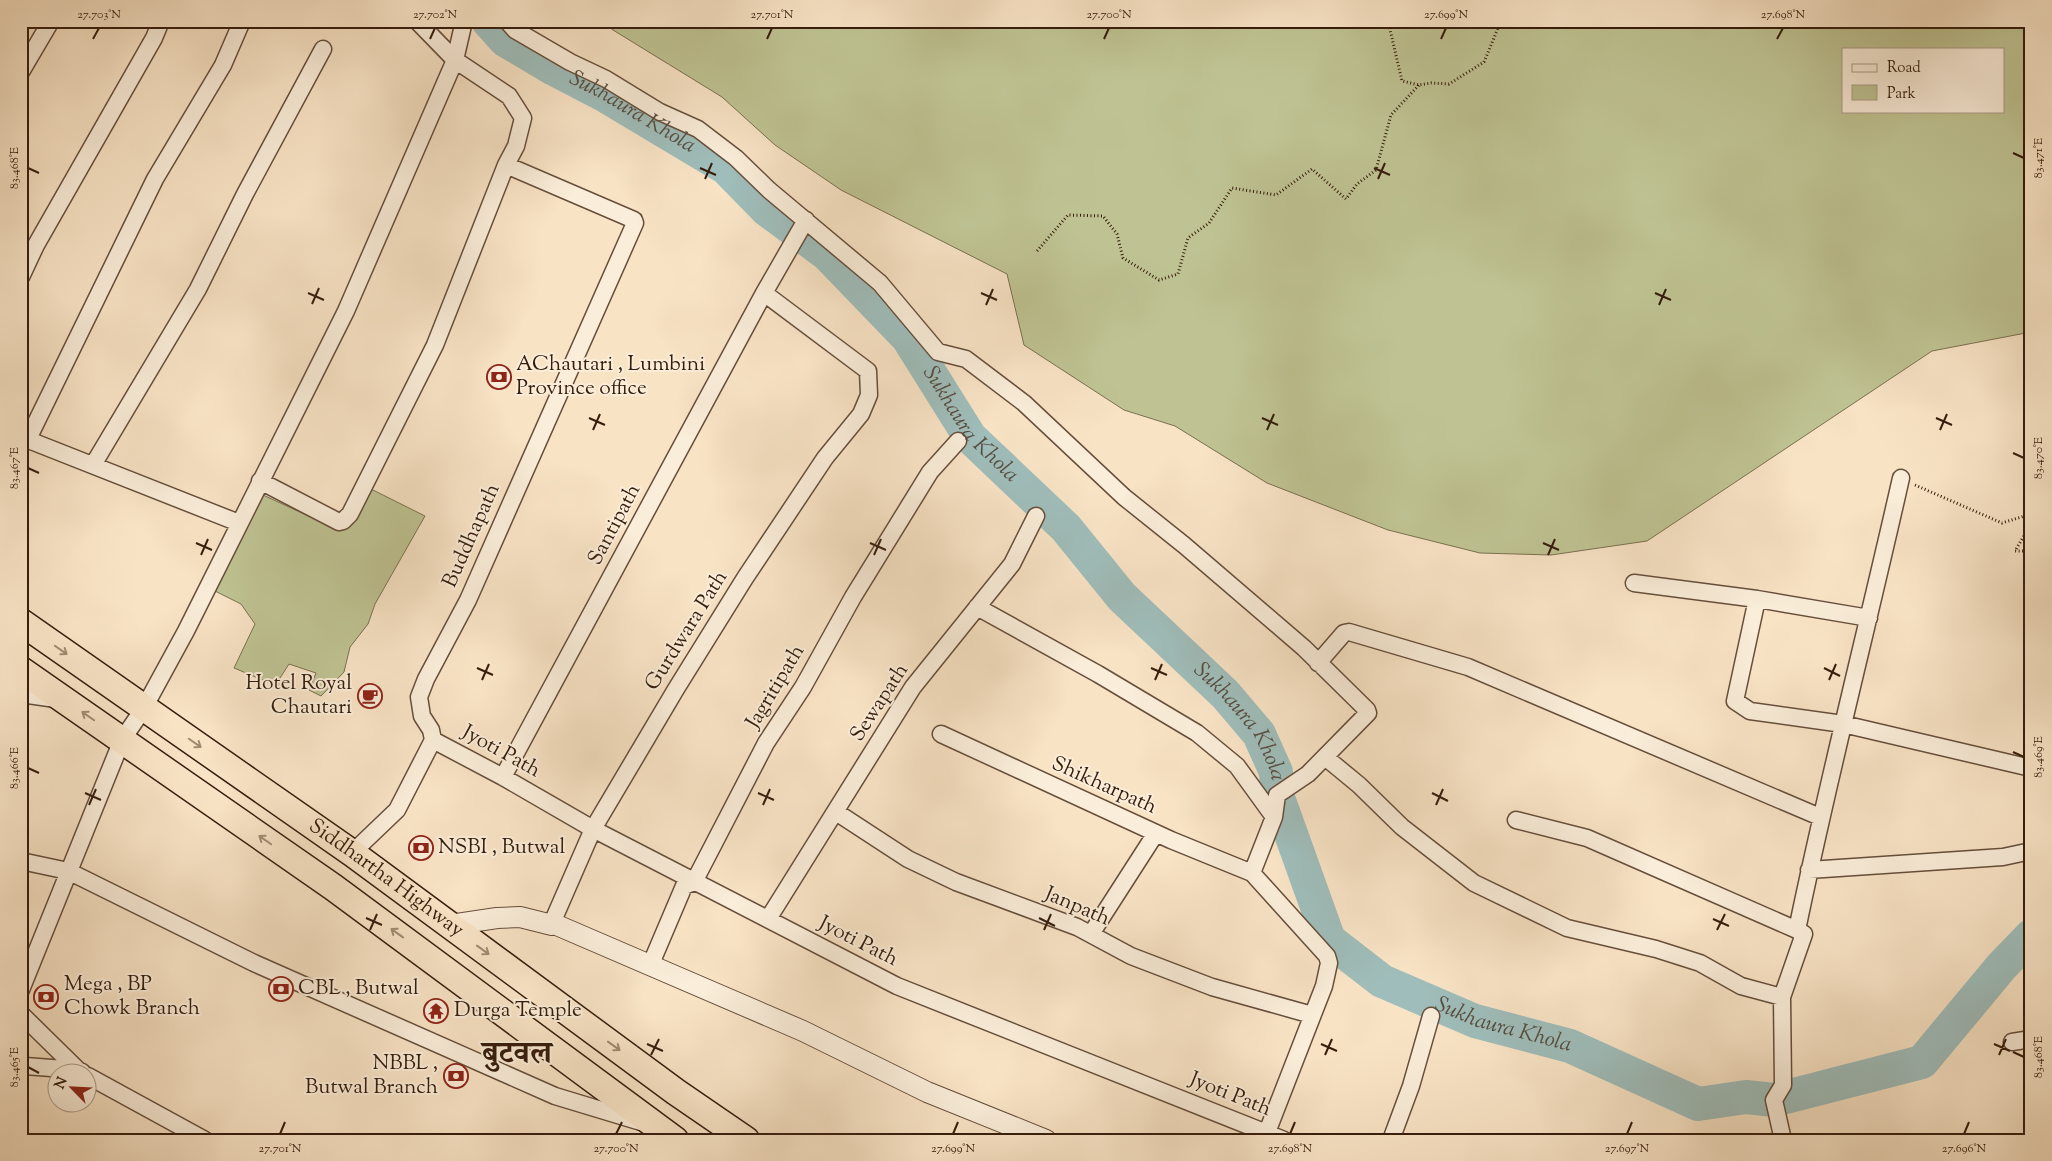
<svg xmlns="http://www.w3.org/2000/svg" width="2052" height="1161" font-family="'Sorts Mill Goudy','Noto Serif Devanagari',serif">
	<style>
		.green { fill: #bfc393; stroke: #7a7050; fill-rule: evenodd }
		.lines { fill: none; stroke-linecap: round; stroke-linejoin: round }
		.river { stroke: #9fbdba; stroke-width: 34 }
		.minor-casing { stroke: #664e3b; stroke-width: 19 }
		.tertiary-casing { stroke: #664e3b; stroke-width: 22 }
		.trunk-casing { stroke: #361d0d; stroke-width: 29 }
		.path { stroke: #361d0d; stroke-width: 3; stroke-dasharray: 1 2.5; stroke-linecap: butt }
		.minor { stroke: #faedd9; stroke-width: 16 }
		.tertiary { stroke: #faedd9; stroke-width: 20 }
		.trunk { stroke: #f8e3c5; stroke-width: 26 }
		.oneway { stroke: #a18a72 }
		.ticks { fill: none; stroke: #361d0d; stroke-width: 2 }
		.labels { text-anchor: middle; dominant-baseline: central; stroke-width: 4; stroke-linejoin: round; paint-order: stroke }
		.poi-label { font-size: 21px; fill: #361d0d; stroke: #faedd9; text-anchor: start }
		.street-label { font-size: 21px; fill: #361d0d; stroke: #faedd9 }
		.water-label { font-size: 22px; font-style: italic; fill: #564d41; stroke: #faedd9 }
		.town-label { font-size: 31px; font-weight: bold; fill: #361d0d; stroke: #faedd9 }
		.neatline { fill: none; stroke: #361d0d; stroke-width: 2 }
		.ticks-label { font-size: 12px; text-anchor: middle; fill: #361d0d }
	</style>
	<rect width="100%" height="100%" fill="#f8e3c5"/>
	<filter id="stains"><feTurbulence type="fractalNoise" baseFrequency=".004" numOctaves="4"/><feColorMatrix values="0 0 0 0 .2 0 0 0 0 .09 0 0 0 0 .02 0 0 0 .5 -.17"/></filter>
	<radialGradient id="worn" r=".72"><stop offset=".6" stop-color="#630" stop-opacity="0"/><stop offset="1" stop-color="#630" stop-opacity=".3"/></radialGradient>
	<path class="green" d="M602,21h1429v311l-99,19 -285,190 -96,14 -71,-2 -92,-23 -121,-47 -92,-57 -51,-16 -100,-65 -17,-71 -166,-84 -66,-45 -53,-48 -109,-67zM1843,49h160v62h-160z
		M371,489l54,27 -50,88 -7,20 -18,23 -6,25 -23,24 -12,-6 7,-17 -27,-9 -9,14 -2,11 -8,-6 -36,-15 21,-44 -14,-20 -28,-14 50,-95 76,35 18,-11z"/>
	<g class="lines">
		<path class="river" id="s1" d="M488,21l17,19 49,29 50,26 122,73 40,41 61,45 81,84 62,99 96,91 56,69 103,97 34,40 17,38 1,23 52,145 53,41 93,40 95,25 128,58 48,-7 28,3 148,-38 79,-95 30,-31"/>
		<defs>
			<path id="minor" d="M507,21l8,9 55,32 36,17 54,33 38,17 38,29 33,32 111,93 58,69 28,7 58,44 100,94 60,48 120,103 63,62 1,3 -60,61 -31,21 -3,22 -22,56 75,83 2,7 -5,23 -60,154
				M21,72l30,-51
				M21,277l15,-32 118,-207 7,-17
				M21,437l218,86
				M28,439l127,-260 68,-114 19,-44
				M93,465l105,-176 47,-95 78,-145
				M260,481l79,41 4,-1 7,-7 85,-169 71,-180 10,-19 7,-28 -14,-22 -54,-36 9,-39
				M1634,583l123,16 112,19
				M1757,599l-22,102 15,10 93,13 188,44
				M977,607l121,67 99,59 40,33 37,51
				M1318,663l26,-30 5,-1 119,35 352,150
				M21,694l35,5
				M941,734l230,106 81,33
				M433,740l70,37 90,52 304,157 387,154
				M1325,757l34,28 43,42 72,56 93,45 89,21 44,14 41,23 41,11
				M503,777l261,-484 42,-73
				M836,812l72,47 48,23 121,45 54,29 81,31 100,28
				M1516,820l71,18 210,92
				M352,853l45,-43 36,-70 -2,-10 -9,-14 -3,-19 7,-18 42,-79 167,-377 -1,-3 -128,-55
				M21,861l47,10 186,92 301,133 86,26
				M1809,870l194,-13 28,-6
				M768,919l145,-232 99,-123 24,-48
				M552,923l41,-94 83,-140 69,-111 80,-120 36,-44 8,-19 -1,-24 -104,-78
				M1091,934l65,-101
				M650,966l34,-80 10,-4 72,-139 37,-56 50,-90 77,-125 28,-31
				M21,990l101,-250 22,-32 42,-77 160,-320 109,-251 -38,-39
				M21,1014l57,56
				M2012,1042l19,-3
				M25,1066l53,4 4,2
				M88,1076l117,64
				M1391,1140l20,-54 20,-70
				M1783,1140l-9,-40 9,-15 -1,-88 22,-63 -7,-4c31,-151 70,-301 104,-452"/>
			<path id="tertiary" d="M450,925l47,-7 23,-1 32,8v-2l251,108 124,61 119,48"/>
			<g id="trunk">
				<path id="s2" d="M21,622l331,231 324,239 70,48"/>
				<path d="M21,670l312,217 342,253"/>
			</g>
		</defs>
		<use href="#minor" class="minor-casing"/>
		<use href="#tertiary" class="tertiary-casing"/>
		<use href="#trunk" class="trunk-casing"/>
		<path class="path" d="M1388,21l14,60 17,4 12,-2 18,1 35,-22 17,-41
			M1037,251l31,-36 35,1 14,18 6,24 36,22 19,-6 10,-36 21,-15 23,-35 44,7 36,-26 34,30 11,-15 19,-14 15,-55 28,-30
			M1915,485l87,38 29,-9
			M2031,524l-16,27h16"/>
		<use href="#minor" class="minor"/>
		<use href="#tertiary" class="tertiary"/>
		<use href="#trunk" class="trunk"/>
	</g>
	<defs><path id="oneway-shaft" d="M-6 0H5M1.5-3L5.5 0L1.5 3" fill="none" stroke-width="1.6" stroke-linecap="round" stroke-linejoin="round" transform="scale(1.25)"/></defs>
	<g class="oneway">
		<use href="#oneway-shaft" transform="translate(61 650) rotate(35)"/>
		<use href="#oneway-shaft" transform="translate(88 716) rotate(-145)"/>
		<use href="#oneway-shaft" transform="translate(195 743) rotate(35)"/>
		<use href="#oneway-shaft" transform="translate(265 840) rotate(-145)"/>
		<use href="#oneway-shaft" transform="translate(397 933) rotate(-144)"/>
		<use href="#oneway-shaft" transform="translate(483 950) rotate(36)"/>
		<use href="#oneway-shaft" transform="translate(614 1046) rotate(36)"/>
	</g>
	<path class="ticks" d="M93,39l6,-11M430,39l5,-11M767,39l5,-11M1104,39l5,-11M1441,39l5,-11M1777,39l6,-11M2013,153l11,5M28,168l11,5M700,168l16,7M1374,168l16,7M705,179l7,-16M1378,179l7,-16M308,293l16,7M981,293l16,7M1655,293l16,7M312,304l7,-16M986,305l7,-16M1659,305l7,-16M589,418l16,7M1262,418l16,7M1936,418l16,7M593,430l7,-16M1267,430l7,-16M1940,430l7,-16M2013,453l11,5M28,468l11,5M196,543l16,7M870,543l16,7M1543,543l16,7M201,555l7,-16M874,555l7,-16M1548,555l7,-16M477,668l16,7M1151,668l16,7M1824,668l16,8M482,680l7,-16M1155,680l7,-16M1829,680l7,-16M2013,752l11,5M28,768l11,5M85,793l16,7M758,793l16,7M1432,793l16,8M89,805l7,-16M763,805l7,-16M1436,805l7,-16M366,918l16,7M1039,918l16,8M1713,919l16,7M370,930l7,-16M1044,930l7,-16M1717,930l8,-16M647,1044l16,7M1321,1044l16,7M1994,1044l16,7M2013,1052l11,5M651,1055l8,-16M1325,1055l7,-16M1999,1055l7,-16M28,1067l11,6M280,1134l5,-12M616,1134l6,-12M953,1134l5,-12M1290,1134l5,-12M1627,1134l5,-12M1964,1134l5,-12"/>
	<defs>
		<symbol id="bank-ring" viewBox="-11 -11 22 22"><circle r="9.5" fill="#faedd9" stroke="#8f2418" stroke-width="1.5"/><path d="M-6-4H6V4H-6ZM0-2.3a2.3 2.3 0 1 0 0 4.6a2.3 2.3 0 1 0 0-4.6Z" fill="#8f2418"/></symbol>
		<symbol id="cafe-ring" viewBox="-11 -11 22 22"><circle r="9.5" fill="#faedd9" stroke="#8f2418" stroke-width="1.5"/><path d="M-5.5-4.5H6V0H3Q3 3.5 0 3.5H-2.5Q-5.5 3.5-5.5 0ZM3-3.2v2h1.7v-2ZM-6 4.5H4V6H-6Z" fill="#8f2418"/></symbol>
		<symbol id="temple-ring" viewBox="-11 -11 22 22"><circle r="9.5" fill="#faedd9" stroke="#8f2418" stroke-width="1.5"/><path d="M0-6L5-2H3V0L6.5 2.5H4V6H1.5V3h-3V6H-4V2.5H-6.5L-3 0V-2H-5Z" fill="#8f2418"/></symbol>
	</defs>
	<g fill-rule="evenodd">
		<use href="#bank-ring" x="485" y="363" width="28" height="28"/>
		<use href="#cafe-ring" x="356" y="682" width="28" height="28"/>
		<use href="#bank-ring" x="407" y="834" width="28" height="28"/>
		<use href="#bank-ring" x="267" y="975" width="28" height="28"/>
		<use href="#bank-ring" x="32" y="983" width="28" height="28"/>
		<use href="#temple-ring" x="422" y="997" width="28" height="28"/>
		<use href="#bank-ring" x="442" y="1062" width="28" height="28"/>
	</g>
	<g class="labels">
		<g class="poi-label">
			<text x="516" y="365">AChautari , Lumbini<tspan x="516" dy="24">Province office</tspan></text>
			<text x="352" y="684" text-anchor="end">Hotel Royal<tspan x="352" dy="24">Chautari</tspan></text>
			<text x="438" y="848">NSBI , Butwal</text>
			<text x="64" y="985">Mega , BP<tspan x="64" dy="24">Chowk Branch</tspan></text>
			<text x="298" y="989">CBL , Butwal</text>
			<text x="454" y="1011">Durga Temple</text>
			<text x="438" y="1064" text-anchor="end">NBBL ,<tspan x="438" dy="24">Butwal Branch</tspan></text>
		</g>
		<g class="street-label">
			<text transform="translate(615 525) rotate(-62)">Santipath</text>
			<text transform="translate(472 536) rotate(-66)">Buddhapath</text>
			<text transform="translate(687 631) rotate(-58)">Gurdwara Path</text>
			<text transform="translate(776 687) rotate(-59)">Jagritipath</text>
			<text transform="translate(880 703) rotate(-57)">Sewapath</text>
			<text transform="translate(501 752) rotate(29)">Jyoti Path</text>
			<text transform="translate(1104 786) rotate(24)">Shikharpath</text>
			<text stroke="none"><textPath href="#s2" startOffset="446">Siddhartha Highway</textPath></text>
			<text transform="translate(1077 907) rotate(23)">Janpath</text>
			<text transform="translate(858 942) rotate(27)">Jyoti Path</text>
			<text transform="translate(1230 1095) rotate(22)">Jyoti Path</text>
		</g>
		<g class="water-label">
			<text stroke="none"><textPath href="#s1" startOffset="172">Sukhaura Khola</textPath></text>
			<text stroke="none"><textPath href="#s1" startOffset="638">Sukhaura Khola</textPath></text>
			<text stroke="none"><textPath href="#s1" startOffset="1042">Sukhaura Khola</textPath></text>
			<text stroke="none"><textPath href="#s1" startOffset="1478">Sukhaura Khola</textPath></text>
		</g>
		<g class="town-label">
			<text x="517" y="1055">बुटवल</text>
		</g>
	</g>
	<rect width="2052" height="1161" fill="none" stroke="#f8e3c5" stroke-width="55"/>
	<rect x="1842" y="48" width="162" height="65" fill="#faedd9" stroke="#ac9a87"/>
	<rect x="1852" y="64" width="25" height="8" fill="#faedd9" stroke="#ac9a87"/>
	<text x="1887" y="72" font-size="15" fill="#361d0d">Road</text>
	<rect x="1852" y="85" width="25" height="15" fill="#bfc393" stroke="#ac9a87"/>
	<text x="1887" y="98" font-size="15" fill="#361d0d">Park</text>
	<g transform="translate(72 1088) rotate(294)"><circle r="24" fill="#faedd9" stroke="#ac9a87"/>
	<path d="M0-4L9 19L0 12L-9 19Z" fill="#8f2418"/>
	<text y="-8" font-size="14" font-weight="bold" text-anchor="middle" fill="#361d0d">N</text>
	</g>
	<rect x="28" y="28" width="1996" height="1106" class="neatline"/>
	<g class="ticks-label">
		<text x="99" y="18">27.703°N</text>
		<text x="435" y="18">27.702°N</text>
		<text x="772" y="18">27.701°N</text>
		<text x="1109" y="18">27.700°N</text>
		<text x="1446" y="18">27.699°N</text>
		<text x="1783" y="18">27.698°N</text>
		<text transform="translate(2038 158) rotate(-90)" y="4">83.471°E</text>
		<text transform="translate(14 168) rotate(-90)" y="4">83.468°E</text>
		<text transform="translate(2038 458) rotate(-90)" y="4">83.470°E</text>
		<text transform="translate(14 468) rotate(-90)" y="4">83.467°E</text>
		<text transform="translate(2038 757) rotate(-90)" y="4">83.469°E</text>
		<text transform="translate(14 768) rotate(-90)" y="4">83.466°E</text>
		<text transform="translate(2038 1057) rotate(-90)" y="4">83.468°E</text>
		<text transform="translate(14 1067) rotate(-90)" y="4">83.465°E</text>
		<text x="280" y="1152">27.701°N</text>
		<text x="616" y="1152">27.700°N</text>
		<text x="953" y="1152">27.699°N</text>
		<text x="1290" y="1152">27.698°N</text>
		<text x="1627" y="1152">27.697°N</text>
		<text x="1964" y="1152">27.696°N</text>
	</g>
	<rect width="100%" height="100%" filter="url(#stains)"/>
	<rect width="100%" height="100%" fill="url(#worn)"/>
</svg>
